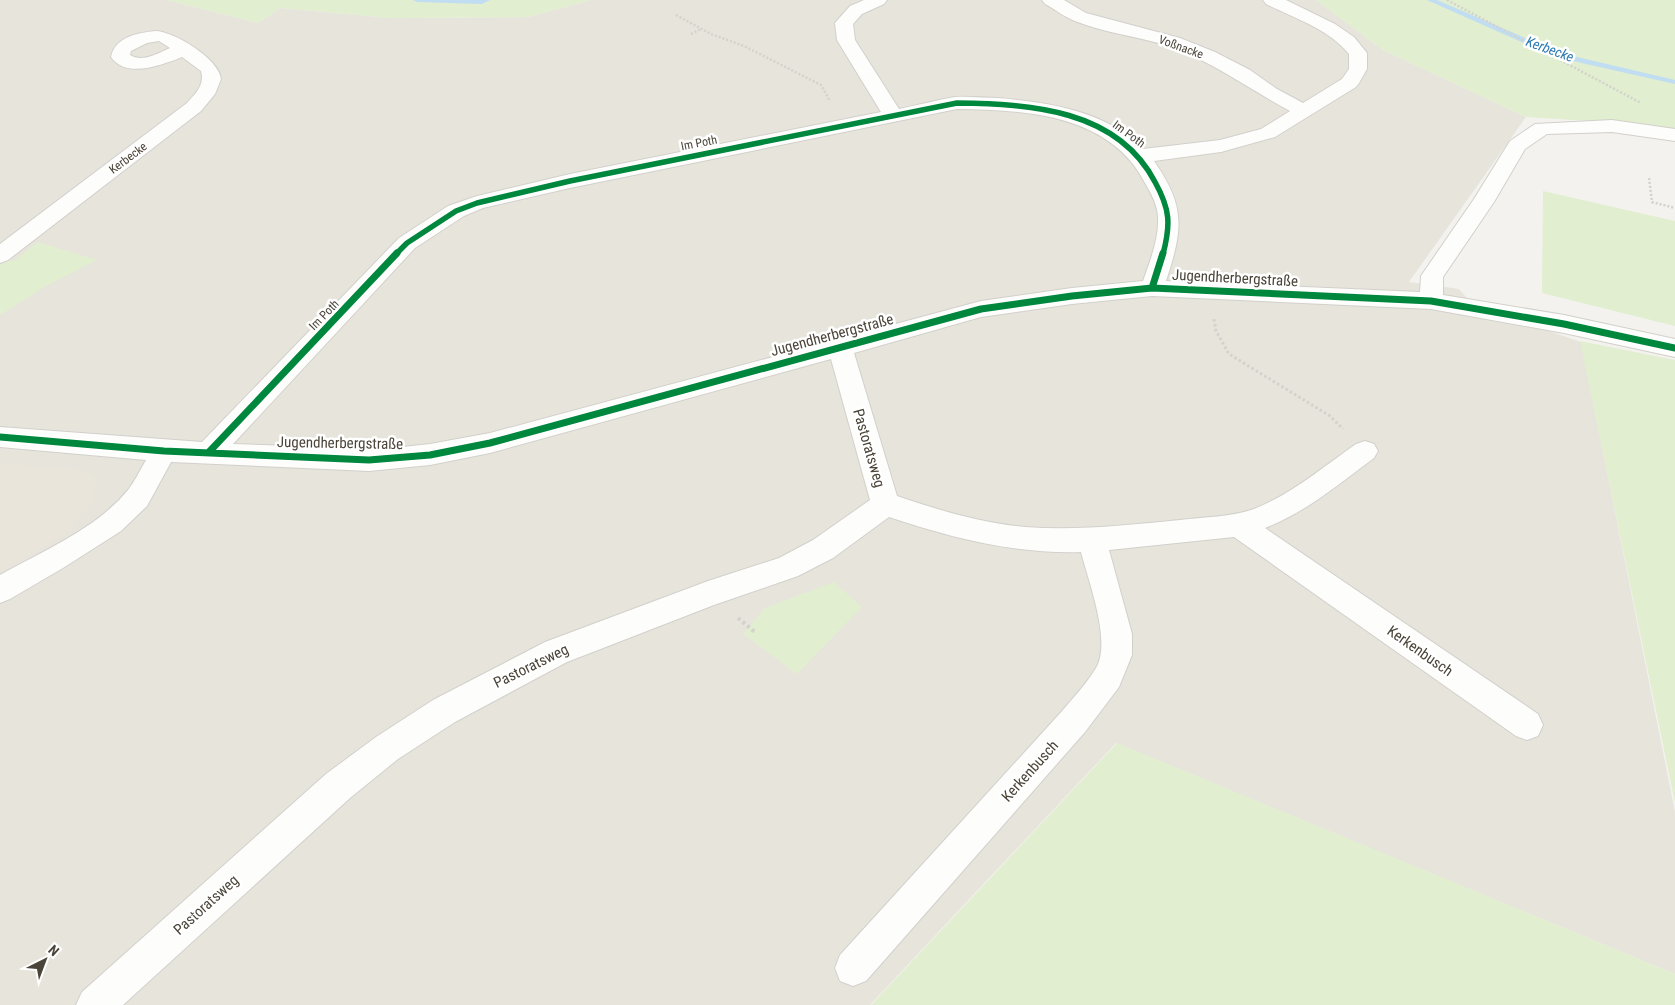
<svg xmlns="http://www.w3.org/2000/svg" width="1675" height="1005" font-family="'Roboto Condensed',sans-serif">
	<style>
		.residential { fill: #e7e4dc }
		.education { fill: #eae5da }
		.green { fill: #e1eecf }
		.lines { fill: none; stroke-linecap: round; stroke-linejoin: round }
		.stream { fill: #c0ddf1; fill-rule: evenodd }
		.street-casing { stroke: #d2d0cb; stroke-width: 2 }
		.path-far2 { stroke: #d3d2cc; stroke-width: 2.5; stroke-dasharray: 2 2; stroke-linecap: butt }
		.path-far1 { stroke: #d3d2cc; stroke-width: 3; stroke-dasharray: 2.5 2.5; stroke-linecap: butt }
		.path { stroke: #d3d2cc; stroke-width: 4; stroke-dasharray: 3 3; stroke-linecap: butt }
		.street { fill: #fdfdfc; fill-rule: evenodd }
		.cycleway-far1-casing { stroke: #fff; stroke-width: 8 }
		.cycleway-casing { stroke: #fff; stroke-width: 10 }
		.cycleway-far1 { stroke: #00873e; stroke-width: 5.5 }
		.cycleway { stroke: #00873e; stroke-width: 7 }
		.labels { text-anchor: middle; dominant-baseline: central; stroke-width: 5; stroke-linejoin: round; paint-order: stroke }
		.far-street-label { font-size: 12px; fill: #4b4439; stroke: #fff }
		.far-water-label { font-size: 14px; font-style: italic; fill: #2e7ab2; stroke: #fff }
		.street-label { font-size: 15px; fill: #4b4439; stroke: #fff }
	</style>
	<rect width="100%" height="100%" fill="#f4f2ee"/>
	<path class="residential" d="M0,0h167l91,23 22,-15 110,10 138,-1 63,-17h725l67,50 143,67 -117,165 50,7 27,31 57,9 38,13 94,470v162l-559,-231 -246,262h-870z"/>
	<path class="education" d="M0,463l86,8 12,12 -7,22 -26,29 -65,38z"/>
	<path class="green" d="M167,0h424l-63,17 -138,1 -110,-10 -22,15z
		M1316,0h359v131l-69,-9 -80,-5 -143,-67z
		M1543,191l132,30v105l-133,-33z
		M38,242l59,18 -51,26 -46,29v-50l7,-5 6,1z
		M1580,341l95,19v443z
		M834,582l28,25 -65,67 -54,-40 22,-26z
		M1117,743l558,231v31h-804z"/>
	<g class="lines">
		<path class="stream" d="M413,0h77l-8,4 -65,-2z
			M1427,0h10l123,53 115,27v4l-120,-27z"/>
		<defs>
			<path id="street" d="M864,0h23l-3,4 -22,10 -9,10 2,16 44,69c19,-4 38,-9 56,-12 14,-1 29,1 43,1 50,4 109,13 145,51l77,-9 41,-11 29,-18c-41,-22 -78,-50 -122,-65 -31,-10 -64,-13 -93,-25 -11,-4 -20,-12 -30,-17l-3,-4h22l22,13 94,25 35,14 35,18 27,19 26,14 39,-24 7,-10v-15c-20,-25 -55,-36 -83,-50l-3,-4h23l49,24 19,13 13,16v16l-8,14 -3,4 -81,50 -54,15 -67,9c32,46 29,68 12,120l254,11 1,-16 53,-77 36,-58 25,-17 77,-4 63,9v12l-63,-9 -65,2 -22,15 -31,53 -51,75v18l121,20 111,24v18l-111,-24 -133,-24 -279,-13 -80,8 -91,13 -127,36 43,143c41,14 84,27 128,31 51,4 103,-2 155,-7 24,-3 51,-3 74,-11 38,-15 69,-42 102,-65l9,-3 9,3 4,7 -4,7c-35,26 -68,54 -109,70l273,186 5,11 -5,11 -11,4 -11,-4 -282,-199 -125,13 23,84v21l-13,32 -34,45 -219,249 -13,5 -13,-5 -5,-13 5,-13 223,-245c11,-13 24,-27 33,-42 16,-26 -8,-88 -15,-116 -67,2 -129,-14 -192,-35l-56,41 -35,18 -84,29 -147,57 -112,60 -57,37 -48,39 -227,207h-47l6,-13 244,-218 50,-37 57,-37 112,-58 163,-61 71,-23 34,-18 57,-40 -39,-141 -341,94 -60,12 -61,6 -198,-9 -24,44 -26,25 -58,37 -53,31 -10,4v-28c43,-24 96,-46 128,-85 7,-9 12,-20 18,-30l-146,-13v-20l202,15 197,-204 49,-32 29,-10 93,-22 311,-62 -44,-72 -2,-17 15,-17zM957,109c68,1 153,5 188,74 6,10 13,23 13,35 1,21 -8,43 -15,63l-71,7 -91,13 -491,132 -60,11 -46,5 -151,-5 182,-196 49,-32 19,-8 87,-20z
				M155,31c19,0 64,28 66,48l-6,15 -14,17 -193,149 -8,3v-19l187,-141c9,-10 18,-18 14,-32l-19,-14c-20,8 -56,22 -71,0 4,-20 26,-24 44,-26zM159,41l11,7c-11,5 -28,15 -40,7l1,-4 16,-8z"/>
		</defs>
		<use href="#street" class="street-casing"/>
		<path class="path-far2" d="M1447,0l194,103
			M676,15l35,19 33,12 77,39 9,16
			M691,34l10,-5
			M1649,178l3,24 23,6"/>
		<path class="path-far1" d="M1214,319l2,12 13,23 101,62 13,13"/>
		<path class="path" d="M738,618l18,15"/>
		<use href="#street" class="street"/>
		<defs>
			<path id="cycleway-far1" d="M396,254l11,-11 49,-32 21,-8 93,-22 387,-78c73,1 160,6 198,79 15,27 16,42 8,72"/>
			<path id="cycleway" d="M1152,288l11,-35
				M0,437l164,14 205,9 61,-5 60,-12 491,-134 91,-13 80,-8 279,13 133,23 111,24
				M209,452l188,-199"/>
		</defs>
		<use href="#cycleway-far1" class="cycleway-far1-casing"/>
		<use href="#cycleway" class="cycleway-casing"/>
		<use href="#cycleway-far1" class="cycleway-far1"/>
		<use href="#cycleway" class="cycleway"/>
	</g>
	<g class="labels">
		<g class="far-street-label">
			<text transform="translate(1181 47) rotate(20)">Voßnacke</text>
			<text transform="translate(1129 134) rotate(36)">Im Poth</text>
			<text transform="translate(699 143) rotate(-11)">Im Poth</text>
			<text transform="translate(128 158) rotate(-37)">Kerbecke</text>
			<text transform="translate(324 315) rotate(-46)">Im Poth</text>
		</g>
		<g class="far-water-label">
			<text transform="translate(1550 49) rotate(20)">Kerbecke</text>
		</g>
		<g class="street-label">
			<text transform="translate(1235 278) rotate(3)">Jugendherbergstraße</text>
			<text transform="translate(832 335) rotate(-15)">Jugendherbergstraße</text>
			<text transform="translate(340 443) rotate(1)">Jugendherbergstraße</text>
			<text transform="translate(869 448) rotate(74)">Pastoratsweg</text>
			<text transform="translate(1420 651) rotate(35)">Kerkenbusch</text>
			<text transform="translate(531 666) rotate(-26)">Pastoratsweg</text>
			<text transform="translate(1030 771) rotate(-48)">Kerkenbusch</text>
			<text transform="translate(206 905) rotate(-42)">Pastoratsweg</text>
		</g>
	</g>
	<g transform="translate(45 960) rotate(42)" stroke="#ffffff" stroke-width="4" paint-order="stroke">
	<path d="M0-4L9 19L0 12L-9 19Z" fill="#4b4439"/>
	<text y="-8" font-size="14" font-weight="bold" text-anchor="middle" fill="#4b4439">N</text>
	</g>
</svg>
